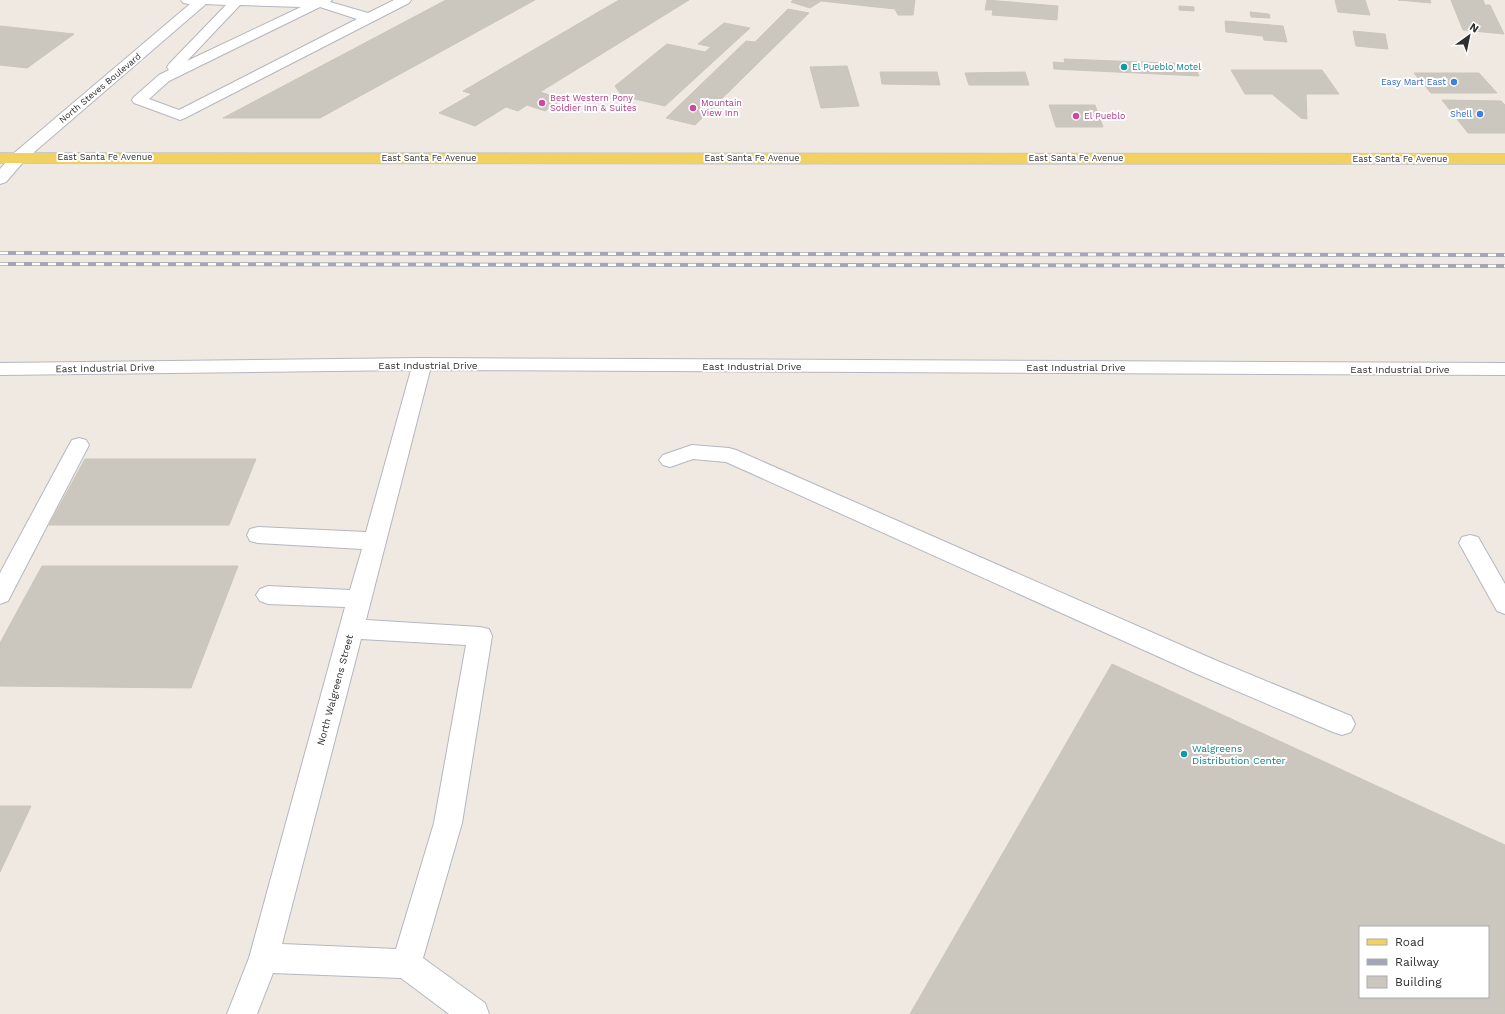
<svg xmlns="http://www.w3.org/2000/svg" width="1505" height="1014" font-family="'Work Sans',sans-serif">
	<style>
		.building { fill: #cbc7bf; stroke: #cbc5ba; fill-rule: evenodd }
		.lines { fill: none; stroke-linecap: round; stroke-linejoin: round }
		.minor-casing { stroke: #b4b7c1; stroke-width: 2 }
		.major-casing { stroke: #c9c9c9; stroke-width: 2 }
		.minor { fill: #fff; fill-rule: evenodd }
		.major { fill: #f2d163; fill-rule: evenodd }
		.rail-casing { stroke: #a3a6b8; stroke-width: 4 }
		.rail { stroke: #fff; stroke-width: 2.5; stroke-dasharray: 8; stroke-linecap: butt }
		.culture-dot { fill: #0f9aa8; stroke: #fff; stroke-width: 1.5 }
		.shop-dot { fill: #3f7fe0; stroke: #fff; stroke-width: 1.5 }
		.hotel-dot { fill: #d1479c; stroke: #fff; stroke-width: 1.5 }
		.labels { text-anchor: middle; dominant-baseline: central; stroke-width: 4; stroke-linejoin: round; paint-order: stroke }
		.far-culture-label { font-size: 9px; fill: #0d838f; stroke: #fff; text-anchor: start }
		.far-shop-label { font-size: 9px; fill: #366cbe; stroke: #fff; text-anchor: end }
		.far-street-label { font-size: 9px; fill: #2e2e2e; stroke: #fff }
		.far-hotel-label { font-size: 9px; fill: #b23c85; stroke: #fff; text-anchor: start }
		.street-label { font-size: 10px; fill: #2e2e2e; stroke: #fff }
		.culture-label { font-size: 10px; fill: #0d838f; stroke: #fff; text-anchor: start }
	</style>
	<rect width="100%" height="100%" fill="#efe9e1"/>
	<path class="building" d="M446,0h89l-215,118h-97z
		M619,0h70l-149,92 23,7 -18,12 -18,-6 -9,6 -12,-4 -31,19 -36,-13 33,-19 -9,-3z
		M793,0h122l-2,15h-15l-3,-6 -74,-8 -11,7 -19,-6z
		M987,0l71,6 -1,14 -65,-5 1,-5h-8z
		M1335,0h30l5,15 -32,-3z
		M1398,0h32l1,3z
		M1451,0h32l2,5h5l14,29 -41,-4z
		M1179,6l15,1v4l-15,-1z
		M788,9l21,4 -114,112 -29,-7 80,-77 9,1z
		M1250,12l19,2 1,4 -19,-1z
		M1225,21l58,5 4,16 -23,-2 -1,-4 -37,-4z
		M724,23l26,5 -85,78 -43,-10 -7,-10 52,-42 38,8 6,-5 -13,-3z
		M0,26l74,8 -47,34 -27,-3z
		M1353,31l32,3 3,15 -32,-3z
		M1064,59l130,5 5,12 -145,-7 -1,-7 12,1z
		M847,66l12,40 -38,2 -11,-41z
		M1231,70h91l17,24h-33l1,25 -6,-1 -29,-24h-27z
		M880,72h57l3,13 -58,-1z
		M1025,72l4,13h-60l-4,-12z
		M1414,73h65l18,20h-66z
		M1442,100l59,1 4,4v28h-37z
		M1049,105h46l8,22h-47z
		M85,459h171l-27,66h-180z
		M42,566h196l-47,122 -191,-2v-43z
		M1112,664l393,181v169h-595zM1360,927h128v70h-128z
		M0,806h31l-31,66z"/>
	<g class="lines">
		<defs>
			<path id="minor" d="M181,0h151l-2,2 38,11 26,-13h17l-2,3 -224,115 -5,2 -5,-2 -41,-15 -2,-3 2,-3 25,-22 10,-5 -2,-3 2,-3 57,-59 -20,-1 -181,156 -19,22 -6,2v-15l13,-15 177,-150 -7,-1zM240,5l61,2 -114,54zM320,7l37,12 -178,91 -30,-11 20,-18z
				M422,358l1083,5v12l-1075,-5 -64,250 114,7 9,2 3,7 -30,187 -39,135 62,45 4,11h-40l-48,-36 -128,-5 -16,41h-30l22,-56 96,-351 -77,-3 -8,-3 -4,-6 4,-6 8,-3 82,4 12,-41 -104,-6 -8,-2 -3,-6 3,-6 8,-2 108,5 45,-162 -411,5v-12zM361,639l105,6 -32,178 -38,126 -114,-5z
				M79,438l7,2 3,5 -81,156 -8,3v-31l69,-128 3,-5z
				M692,445l37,3 7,2 479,210 136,56 4,8 -4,8 -9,3 -9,-3 -136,-58 -471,-212 -33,-3 -23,8 -7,-2 -4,-5 4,-5z
				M1470,535l8,2 27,47v30l-8,-3 -38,-68 3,-6z"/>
			<path id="major" d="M0,153l1505,1v10l-1505,-1z"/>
		</defs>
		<use href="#minor" class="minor-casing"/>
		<use href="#major" class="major-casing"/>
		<use href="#minor" class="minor"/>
		<use href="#major" class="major"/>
		<defs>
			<path id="rail" d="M0,253l1505,2
				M0,264l1505,2"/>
		</defs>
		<use href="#rail" class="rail-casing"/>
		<use href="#rail" class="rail"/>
	</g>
	<g class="culture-dot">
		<circle cx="1124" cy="67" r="4"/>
		<circle cx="1184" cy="754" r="4"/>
	</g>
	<g class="shop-dot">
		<circle cx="1454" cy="82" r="4"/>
		<circle cx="1480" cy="114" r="4"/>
	</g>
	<g class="hotel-dot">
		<circle cx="542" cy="103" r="4"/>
		<circle cx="693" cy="108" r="4"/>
		<circle cx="1076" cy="116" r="4"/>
	</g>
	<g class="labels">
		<g class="far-culture-label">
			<text x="1132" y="67">El Pueblo Motel</text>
		</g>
		<g class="far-shop-label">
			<text x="1446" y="82">Easy Mart East</text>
			<text x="1472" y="114">Shell</text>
		</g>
		<g class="far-street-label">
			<text transform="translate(100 88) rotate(-40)">North Steves Boulevard</text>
			<text x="105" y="157">East Santa Fe Avenue</text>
			<text x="429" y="158">East Santa Fe Avenue</text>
			<text x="752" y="158">East Santa Fe Avenue</text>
			<text x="1076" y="158">East Santa Fe Avenue</text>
			<text x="1400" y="159">East Santa Fe Avenue</text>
		</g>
		<g class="far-hotel-label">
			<text x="550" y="98">Best Western Pony<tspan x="550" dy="10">Soldier Inn &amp; Suites</tspan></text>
			<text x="701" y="103">Mountain<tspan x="701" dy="10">View Inn</tspan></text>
			<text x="1084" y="116">El Pueblo</text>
		</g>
		<g class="street-label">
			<text x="428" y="365">East Industrial Drive</text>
			<text x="752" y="366">East Industrial Drive</text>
			<text x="1076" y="367">East Industrial Drive</text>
			<text transform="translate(105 368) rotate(-1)">East Industrial Drive</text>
			<text x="1400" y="369">East Industrial Drive</text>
			<text transform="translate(335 690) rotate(-75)">North Walgreens Street</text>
		</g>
		<g class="culture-label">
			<text x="1192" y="748">Walgreens<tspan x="1192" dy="12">Distribution Center</tspan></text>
		</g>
	</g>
	<rect x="1359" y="926" width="130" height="72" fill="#ffffff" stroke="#ababab"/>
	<rect x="1367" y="939" width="20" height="6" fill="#f2d163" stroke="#ababab"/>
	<text x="1395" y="946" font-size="12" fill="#2e2e2e">Road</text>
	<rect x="1367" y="959" width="20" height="6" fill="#a3a6b8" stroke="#ababab"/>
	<text x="1395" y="966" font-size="12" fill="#2e2e2e">Railway</text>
	<rect x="1367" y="976" width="20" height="12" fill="#cbc7bf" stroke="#ababab"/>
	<text x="1395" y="986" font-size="12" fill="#2e2e2e">Building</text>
	<g transform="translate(1469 36) rotate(33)" stroke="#ffffff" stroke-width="3" paint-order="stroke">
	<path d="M0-3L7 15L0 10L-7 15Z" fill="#2e2e2e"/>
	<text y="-6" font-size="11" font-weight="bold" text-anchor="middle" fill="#2e2e2e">N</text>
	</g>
</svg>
